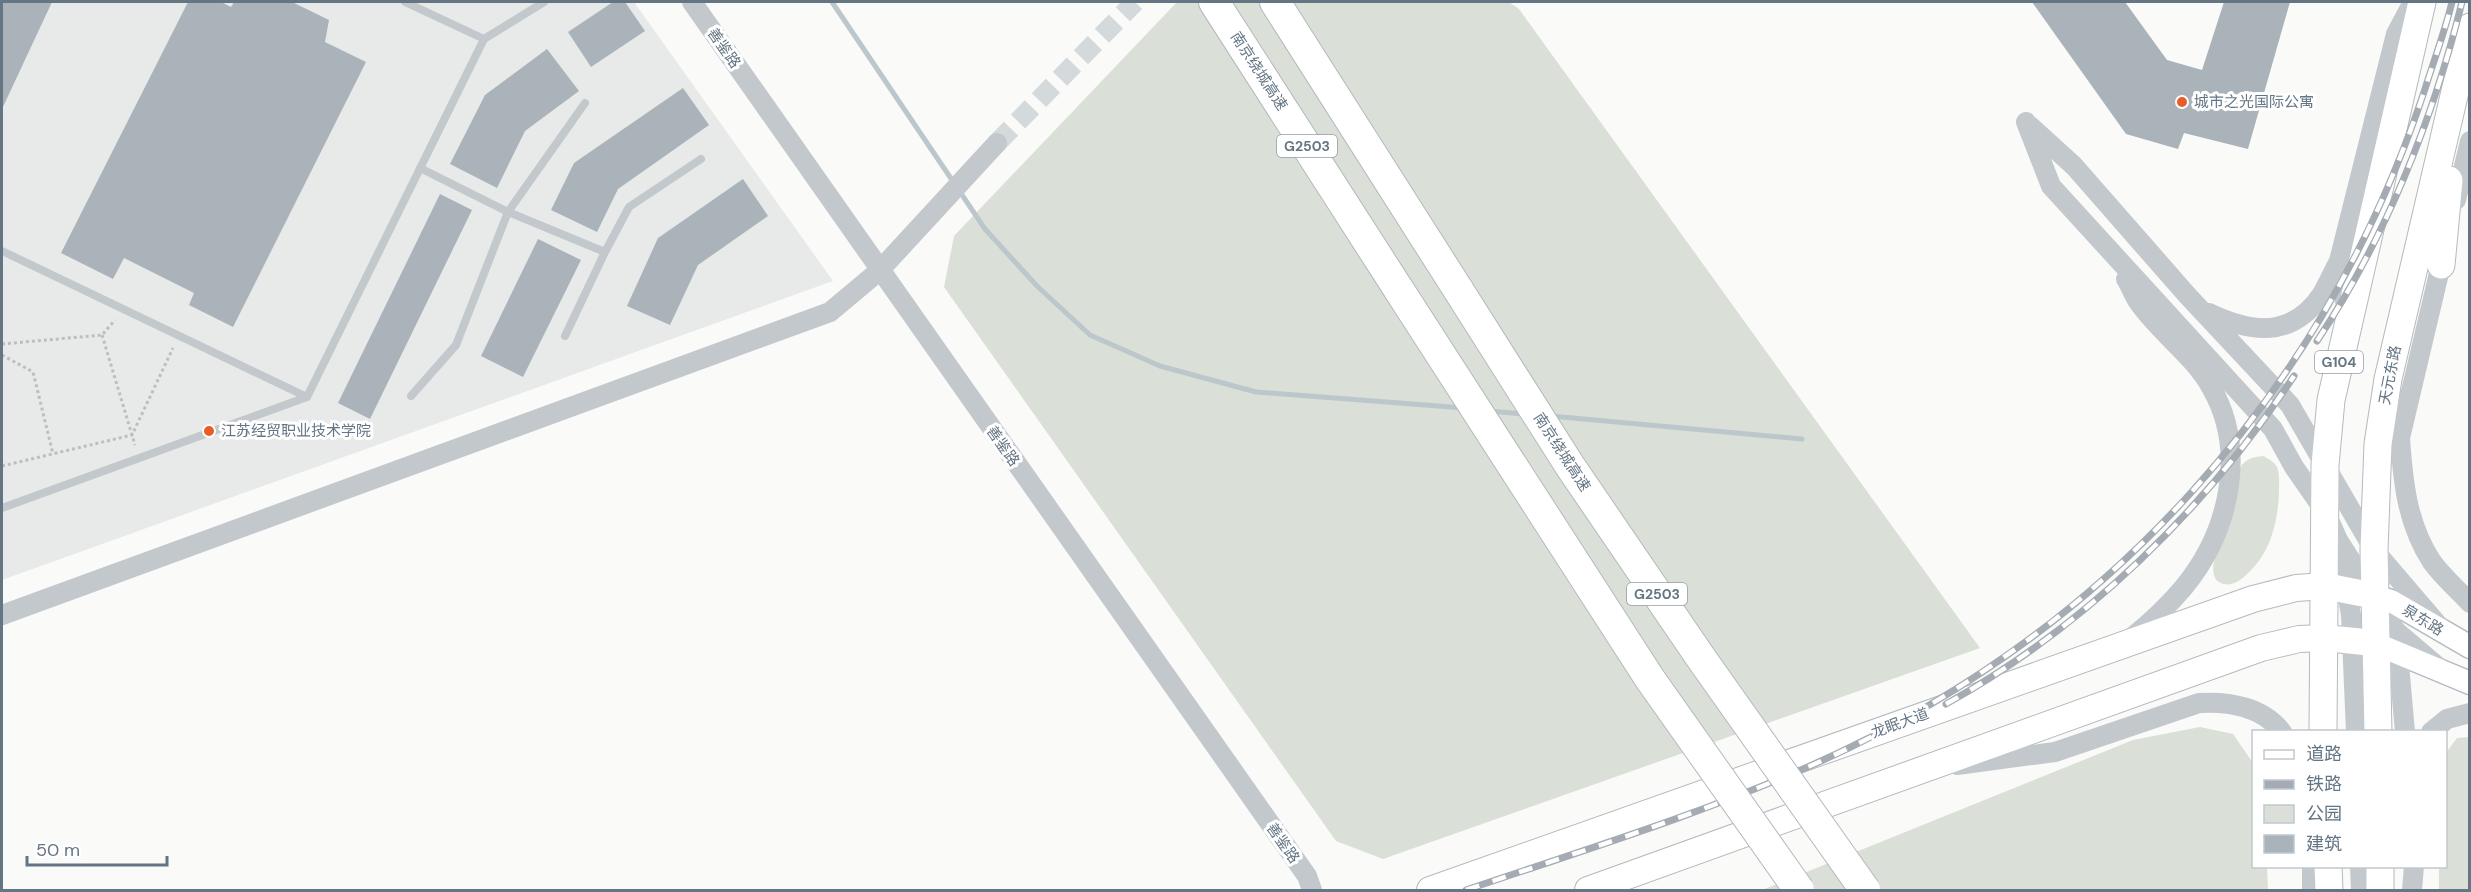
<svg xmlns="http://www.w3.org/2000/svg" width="2471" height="892" font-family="'DM Sans','Noto Sans SC',sans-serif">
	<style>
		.built { fill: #e8e9e9 }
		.green { fill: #dadfd7 }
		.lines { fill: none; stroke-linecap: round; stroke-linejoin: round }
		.stream { stroke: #bcc7cc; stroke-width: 5 }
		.building { fill: #aab3ba }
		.tertiary-tunnel { stroke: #d4d9db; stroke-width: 20; stroke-dasharray: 20 10; stroke-linecap: butt }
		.secondary-casing { stroke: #b5bbc1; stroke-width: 25 }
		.primary-casing { stroke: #b4babe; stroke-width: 28 }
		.trunk-casing { stroke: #b4b9bd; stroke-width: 29 }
		.motorway-casing { stroke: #b4b9bd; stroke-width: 32 }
		.path { stroke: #bbbfc2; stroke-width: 3; stroke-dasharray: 3 3; stroke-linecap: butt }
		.service { stroke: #c3c8cc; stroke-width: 8 }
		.tertiary { stroke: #c3c8cc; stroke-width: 20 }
		.secondary { stroke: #fff; stroke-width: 22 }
		.primary { stroke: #fff; stroke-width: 26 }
		.trunk { stroke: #fff; stroke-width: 27 }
		.motorway { stroke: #fff; stroke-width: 30 }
		.rail-casing { stroke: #a4abb2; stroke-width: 7 }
		.rail { stroke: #fff; stroke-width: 4.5; stroke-dasharray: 14; stroke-linecap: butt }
		.motorway-bridge-casing { stroke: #b4b9bd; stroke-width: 32; stroke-linecap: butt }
		.motorway-bridge { stroke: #fff; stroke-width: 30 }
		.poi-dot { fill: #e85c2a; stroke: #fff; stroke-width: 2 }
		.labels { text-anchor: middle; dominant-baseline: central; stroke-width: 6; stroke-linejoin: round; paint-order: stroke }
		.shield { fill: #fff; stroke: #929ea9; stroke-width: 1.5 }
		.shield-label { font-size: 14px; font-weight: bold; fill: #647584 }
		.street-label { font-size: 15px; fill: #647584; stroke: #fff }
		.poi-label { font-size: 15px; fill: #647584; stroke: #fff; text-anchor: start }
	</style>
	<rect width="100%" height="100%" fill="#fafaf8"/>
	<path class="built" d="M2,2h632l199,279 -831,299z"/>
	<path class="green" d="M1177,2h332l10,7 461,639 -597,211 -47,-18 -392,-554 10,-51z
		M2263,456c5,3 11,5 14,11 3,7 2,19 2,27 -2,32 -9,60 -34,82 -7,6 -15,11 -24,7 -21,-8 7,-56 12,-70 4,-13 2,-34 7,-45 5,-9 13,-11 23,-12z
		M2200,727l33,7 20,29 1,103 13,1 1,23h-506l371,-150z
		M2469,737v153h-30v-23l7,-1v-113l11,-15z"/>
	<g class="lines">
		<path class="stream" d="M832,2l153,227 52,57 53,49 70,31 96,26 208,16
			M1488,411l36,3
			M1551,416l251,23"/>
	</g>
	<path class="building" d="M2,2h50l-50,107z
		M188,2h33l10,5 3,-5h58l37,18 -4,22 41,20 -133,265 -44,-22 5,-12 -70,-35 -11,21 -52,-26z
		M613,2h12l20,29 -54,36 -23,-35z
		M2032,2h93l42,58 35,10 22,-68h66l-42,147 -64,-16 -6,16 -52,-15z
		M547,49l32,42 -54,40 -28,57 -47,-24 35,-69z
		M683,88l26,37 -91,64 -21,43 -46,-22 23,-47z
		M743,179l25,37 -70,49 -28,60 -43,-19 31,-68z
		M440,194l32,16 -102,209 -32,-16z
		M538,239l43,21 -58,117 -42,-21z"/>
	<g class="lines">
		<path class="tertiary-tunnel" d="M997,143l138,-141"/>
		<defs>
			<path id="secondary" d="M2375,596l16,5 79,46
				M2374,643l96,40"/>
			<path id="primary" d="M1430,890l823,-291 43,-11 29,-2 50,10
				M1588,890l673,-242 38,-9 26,-1 49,5"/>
			<path id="trunk" d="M2441,265l8,-85
				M2323,732l2,-267 6,-65 91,-398
				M2378,732l-4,-182 4,-106 10,-65 82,-352
				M2328,866l1,24
				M2380,866v24"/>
			<path id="motorway" d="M1214,2l185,288
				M1275,2l184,289"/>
		</defs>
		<use href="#secondary" class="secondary-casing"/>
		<use href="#primary" class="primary-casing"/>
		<use href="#trunk" class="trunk-casing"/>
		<use href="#motorway" class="motorway-casing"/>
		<path class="path" d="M102,335l33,110
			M2,344l100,-9 13,-15
			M2,355l31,17 20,82
			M2,466l130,-31 41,-87"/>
		<path class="service" d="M405,2l79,37
			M420,168l88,44 97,40 24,-45 72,-48
			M2,251l305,146 177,-358 60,-37
			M565,336l40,-84
			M411,396l45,-51 52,-133 77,-109
			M2,508l305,-111"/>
		<path class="tertiary" d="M692,2l615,874 5,14
			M2026,122l25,64 222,243 21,38 32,46 12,27 58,91 40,34
			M2030,126l44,40 113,129 103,110 84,145 65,76
			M2456,200l14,-59
			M2444,252l-44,186c3,44 7,86 32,124 11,15 26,28 38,41
			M2126,279c5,8 8,17 13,24 21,30 54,52 72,84 37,64 18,145 -27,200 -16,19 -34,36 -53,51
			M2209,313c42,20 83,26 113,-19 6,-10 11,-22 17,-33
			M2347,314l-8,-53 57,-227 17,-32
			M2339,549l12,66 5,117
			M2,615l828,-303 49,-41 118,-128
			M2397,642l8,90
			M2431,732l16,-13 23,-6
			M1957,765l98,-13 144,-49c30,-2 64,4 83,29
			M2312,866v24
			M2360,866l1,24
			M2412,890l2,-24"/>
		<use href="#secondary" class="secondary"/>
		<use href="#primary" class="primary"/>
		<use href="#trunk" class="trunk"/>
		<use href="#motorway" class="motorway"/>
		<defs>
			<path id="rail" d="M2317,341c68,-102 116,-221 145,-339
				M1946,704c140,-78 259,-194 348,-328
				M1466,890c115,-39 232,-75 344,-124 295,-130 514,-371 615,-677 9,-29 20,-58 27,-87"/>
		</defs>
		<use href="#rail" class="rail-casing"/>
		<use href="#rail" class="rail"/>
		<defs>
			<path id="motorway-bridge" d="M1399,290l251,389 149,211
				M1459,291l111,175 131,192 164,232"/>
		</defs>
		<use href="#motorway-bridge" class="motorway-bridge-casing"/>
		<use href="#motorway-bridge" class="motorway-bridge"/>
	</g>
	<g class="poi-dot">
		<circle cx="2182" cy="102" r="6"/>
		<circle cx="209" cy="431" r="6"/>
	</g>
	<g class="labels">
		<g class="shield">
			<rect x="1277" y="135" width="60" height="22" rx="4.5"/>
			<rect x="2315" y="351" width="48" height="22" rx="4.5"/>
			<rect x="1627" y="583" width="60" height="22" rx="4.5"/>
		</g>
		<g class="shield-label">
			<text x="1307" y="146">G2503</text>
			<text x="2339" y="362">G104</text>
			<text x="1657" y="594">G2503</text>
		</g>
		<g class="street-label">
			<text transform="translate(724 48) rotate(55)">善鉴路</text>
			<text transform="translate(1259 71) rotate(57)">南京绕城高速</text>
			<text transform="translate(2390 375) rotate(-79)">天元东路</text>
			<text transform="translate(1003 446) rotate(55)">善鉴路</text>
			<text transform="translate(1562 452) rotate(57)">南京绕城高速</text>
			<text transform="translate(2423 620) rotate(31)">泉东路</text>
			<text transform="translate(1900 723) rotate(-20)">龙眠大道</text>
			<text transform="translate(1283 843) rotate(55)">善鉴路</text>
		</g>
		<g class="poi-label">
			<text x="2194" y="102">城市之光国际公寓</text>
			<text x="221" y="431">江苏经贸职业技术学院</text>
		</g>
	</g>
	<rect width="2471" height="892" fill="none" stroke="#647584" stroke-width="6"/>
	<rect x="2252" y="730" width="195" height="138" fill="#ffffff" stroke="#c1c8ce" stroke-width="1.5"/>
	<rect x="2264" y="750" width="30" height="9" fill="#ffffff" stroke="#c1c8ce" stroke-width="1.5"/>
	<text x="2306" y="760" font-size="18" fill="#647584">道路</text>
	<rect x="2264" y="780" width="30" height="9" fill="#a4abb2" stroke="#c1c8ce" stroke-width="1.5"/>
	<text x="2306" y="790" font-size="18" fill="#647584">铁路</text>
	<rect x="2264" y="805" width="30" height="18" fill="#dadfd7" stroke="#c1c8ce" stroke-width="1.5"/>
	<text x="2306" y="820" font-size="18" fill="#647584">公园</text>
	<rect x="2264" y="835" width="30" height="18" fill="#aab3ba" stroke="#c1c8ce" stroke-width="1.5"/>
	<text x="2306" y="850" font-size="18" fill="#647584">建筑</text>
	<path d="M27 856v9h140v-9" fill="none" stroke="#647584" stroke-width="3"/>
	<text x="36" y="856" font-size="18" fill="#647584" stroke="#ffffff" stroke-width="4.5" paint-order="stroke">50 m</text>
</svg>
